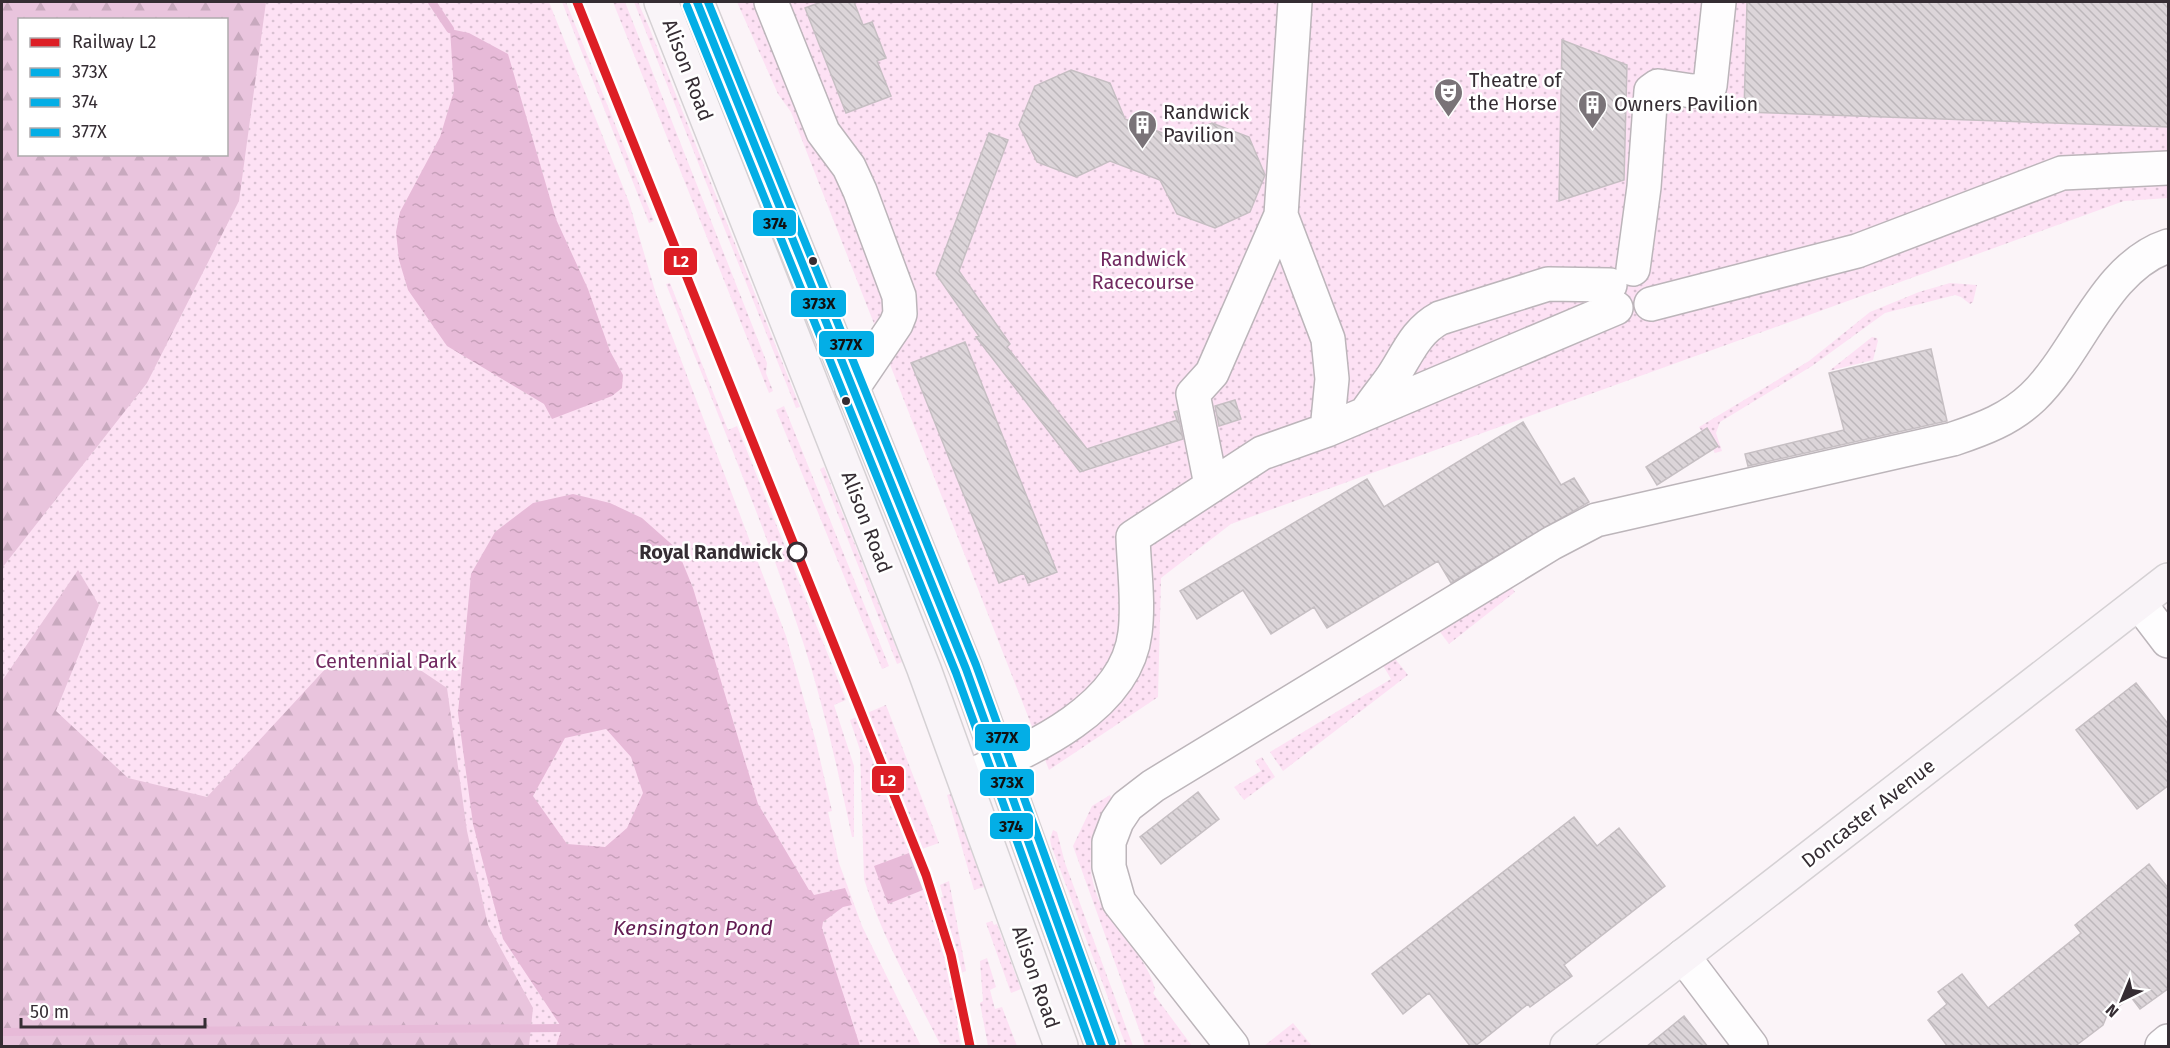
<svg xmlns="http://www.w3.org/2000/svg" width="2170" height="1048" font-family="'Fira Sans',sans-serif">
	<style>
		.grass { fill: url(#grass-dots); fill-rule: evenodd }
		.forest { fill: url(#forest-firs); fill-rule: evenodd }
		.water { fill: url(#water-ripples); fill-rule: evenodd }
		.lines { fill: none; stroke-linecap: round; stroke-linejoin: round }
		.stream { stroke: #e7bad8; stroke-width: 8 }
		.building { fill: url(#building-back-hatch); stroke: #c6bfc3; stroke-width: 1.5 }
		.minor-casing { stroke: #bcb5ba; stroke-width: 36 }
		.major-casing { stroke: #d5d1d4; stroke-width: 36 }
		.minor { stroke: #fefdfe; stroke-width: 33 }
		.major { stroke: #f9f4f8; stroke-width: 33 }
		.bus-1-casing { stroke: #fff; stroke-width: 12 }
		.bus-2-casing { stroke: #fff; stroke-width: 12 }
		.bus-3-casing { stroke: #fff; stroke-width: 12 }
		.bus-1 { stroke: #03aee6; stroke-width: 8 }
		.bus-2 { stroke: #03aee6; stroke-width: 8 }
		.bus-3 { stroke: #03aee6; stroke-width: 8 }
		.rail-1-casing { stroke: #fff; stroke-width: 14 }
		.rail-1 { stroke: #dd1e25; stroke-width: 9 }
		.bus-dot { fill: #352d33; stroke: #fff; stroke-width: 2 }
		.stop-dot { fill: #fff; stroke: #352d33; stroke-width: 3 }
		.labels { text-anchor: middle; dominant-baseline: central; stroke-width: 5; stroke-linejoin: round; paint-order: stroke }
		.street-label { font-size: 20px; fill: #352d33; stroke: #fff }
		.poi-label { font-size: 20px; fill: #352d33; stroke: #fff; text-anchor: start }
		.park-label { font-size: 20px; fill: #712960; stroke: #fff }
		.stop-label { font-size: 20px; font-weight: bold; fill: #352d33; stroke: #fff; text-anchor: end }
		.water-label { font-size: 21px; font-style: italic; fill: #621b52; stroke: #fff }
		.line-badge { stroke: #fff; stroke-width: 2 }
		.badge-label { font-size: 16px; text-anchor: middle; font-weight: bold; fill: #fff }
		.pale-badge-label { font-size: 16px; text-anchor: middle; font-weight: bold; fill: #111 }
	</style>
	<defs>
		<pattern id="grass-dots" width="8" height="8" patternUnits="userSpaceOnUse" patternTransform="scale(1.5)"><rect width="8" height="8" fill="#fde1f4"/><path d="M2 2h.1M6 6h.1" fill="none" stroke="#d9c1d2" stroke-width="1.8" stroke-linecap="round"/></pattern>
		<pattern id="forest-firs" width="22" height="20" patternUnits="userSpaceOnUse" patternTransform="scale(1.5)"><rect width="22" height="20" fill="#e9c4dd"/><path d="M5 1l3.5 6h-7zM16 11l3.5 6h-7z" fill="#c8a9be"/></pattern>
		<pattern id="water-ripples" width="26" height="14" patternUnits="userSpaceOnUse" patternTransform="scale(1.5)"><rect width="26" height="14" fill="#e7bad8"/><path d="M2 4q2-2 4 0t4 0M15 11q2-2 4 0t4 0" fill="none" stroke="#c7a0ba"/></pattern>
		<pattern id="building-back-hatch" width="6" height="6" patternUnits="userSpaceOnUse" patternTransform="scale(1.5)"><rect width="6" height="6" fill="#dcd5d9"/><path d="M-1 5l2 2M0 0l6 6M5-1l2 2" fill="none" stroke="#bdb7bb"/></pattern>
	</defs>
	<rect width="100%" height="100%" fill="#fbf4f8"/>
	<path class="grass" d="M2,2h547l80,200 27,92 130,342 30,106 16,69 -4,1 11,51 23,63 59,120h-919zM20,20h206v134h-206z
		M562,2h4l88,219 -5,2z
		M613,2h12l142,361 -1,10 7,18 -4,2z
		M634,2h4l11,25 151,380 -4,1z
		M737,2h1431v196l-44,3 -893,323 -70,54 -3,119 -109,73 -258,-658 -13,-18z
		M670,283l58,147 9,-4 109,274 -12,5 20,61v71h-2c-14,-66 -28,-131 -49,-195 -40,-121 -90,-239 -137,-358z
		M1950,283l27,2 -4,17 -3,2 -9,-7 -6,-2 -70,18 -73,53 -92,56 -4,11 6,18 -7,2 -16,-26 110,-66 61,-49 49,-20z
		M1872,337l5,1 1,3 -5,19 -44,11z
		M784,406l105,260 -7,3 -106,-259z
		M824,467l78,195 -5,2 -77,-195z
		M1511,587l4,5 -66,52 -12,-16z
		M1393,656l15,19 -125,96 -13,-19 121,-73 -10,-17z
		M886,705l53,138 -17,6 -55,-136z
		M858,716l55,136 -38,15 13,36 35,-13 4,2 22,72 14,59 -6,2 4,21 -21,-2c-27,-54 -58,-106 -76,-165l-4,-129 -10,-30z
		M1262,757l13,20 -31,23 -10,-13 27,-16 -6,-10z
		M953,793l31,94 -10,3 -27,-95z
		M1110,795l2,4c-25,36 -30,79 -4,117 17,25 39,43 47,73l-2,4 39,53h-47l-72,-200 19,-40z
		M1053,830l4,2 8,31 68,183h-7l-75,-201 -1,-6z
		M949,881l17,90 -5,2 -22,-75 4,-1 -3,-12z
		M992,921l2,4 3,-1 24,65 -10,4 -25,-70z
		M987,958l9,29 -6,3 5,19 7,-2 15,39h-29l-8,-43 3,-2 -3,-40z
		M1293,1023l19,23h-48z"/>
	<path class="forest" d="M2,2h264l-27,199 -92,182 -145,185zM20,20h206v134h-206z
		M78,570l21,35 -43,106 72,67 79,19 121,-131 64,-15 55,37 20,143 21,94 45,83 -4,38h-527v-365z"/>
	<path class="water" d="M450,29l19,4 39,21 48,165 32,70 22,62 13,24 -1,13 -10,8 -60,23 -8,-15 -97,-58 -39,-56 -9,-30 -3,-28 4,-20 40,-75 14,-46z
		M573,494l37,9 32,15 35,31 16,39 65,216 51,86h2l3,5 31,-7 7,17 -9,2 -20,15 -1,6 38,118h-304l6,-18 -59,-89 -30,-115 -15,-111 13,-139 24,-42 38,-29zM606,729l25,28 12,36 -16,35 -22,19 -38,-3 -34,-48 32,-58z
		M909,853l14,37 -35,14 -14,-38z"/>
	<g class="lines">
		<path class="stream" d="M432,2l18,27
			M2,1032l560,-4"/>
	</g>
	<path class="building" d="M821,2h33l9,23 9,-3 14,36 -9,3 14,35 -45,17 -41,-105z
		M1747,2h422v125l-425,-15z
		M1562,40l65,25 -3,115 -65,21z
		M1071,70l39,13 15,36 51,19 36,-15 37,14 16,38 -15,37 -35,16 -38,-14 -17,-34 -50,-19 -34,16 -39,-15 -18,-37 16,-39z
		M989,133l19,7 -49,131 51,73 -3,3 80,102 90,-29 -3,-8 3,-1 6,28 -103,33 -104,-135 3,-1 -43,-62z
		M965,342l92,230 -29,11 -4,-10 -25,10 -88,-220z
		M1931,349l16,72 -199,45 -3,-12 99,-24 -15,-57z
		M1235,400l6,19 -22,7 -4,-20z
		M1523,422l38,63 13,-7 15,24 -138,81 -13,-22 -111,67 -13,-21 -43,27 -28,-44 -46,29 -17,-28 187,-112 17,28z
		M1707,428l11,18 -61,39 -11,-18z
		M2136,683l33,42v60l-32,24 -61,-79z
		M1198,792l21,27 -58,45 -21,-27z
		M1574,817l23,29 22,-18 46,58 -101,79 8,11 -42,31 -2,-3 -54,43h-3l-42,-54 -26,21 -31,-40z
		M2149,864l20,25v99l-29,21 -9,-12 -24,18 -4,10 -29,22h-126l-20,-27 19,-16 -9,-12 24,-18 26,34 93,-75 -6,-8z
		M1684,1016l24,31h-62z"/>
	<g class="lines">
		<defs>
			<path id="minor" d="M771,2l52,130 26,35 11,24 39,105 1,18 -4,10 -44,65
				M1295,2l-14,213 47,124 4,40 -5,51
				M1633,269l11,-82 7,-96 7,-5 34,5 15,-1 3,-4 9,-84
				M1651,304l206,-53 205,-78 106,-5
				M1366,413c8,-12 17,-23 25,-34 16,-23 23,-47 49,-61l108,-34 62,1
				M1211,485l-18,-91 19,-21 69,-158
				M2139,603l29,38
				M965,778c62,-27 161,-68 170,-145 4,-31 -1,-64 -2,-96l129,-84 65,-23 289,-122
				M1683,956l68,90
				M1232,1046l-113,-144 -10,-35v-25l8,-21 10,-15 26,-20 399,-243 44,-23 357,-81c30,-10 57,-20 80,-42 46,-44 71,-130 135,-151
				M2162,1046l6,-5"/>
			<path id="major" d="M661,2l263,667 137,377
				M697,2l269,667 136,377
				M1567,1046l601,-466"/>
		</defs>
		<use href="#minor" class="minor-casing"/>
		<use href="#major" class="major-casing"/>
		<use href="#minor" class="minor"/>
		<use href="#major" class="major"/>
		<defs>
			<path id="bus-1" d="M697,2l269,667 136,377"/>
			<path id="bus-2" d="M687,6l269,667 135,373"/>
			<path id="bus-3" d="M708,2l268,663 136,377"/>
		</defs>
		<use href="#bus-1" class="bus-1-casing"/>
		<use href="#bus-2" class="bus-2-casing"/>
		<use href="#bus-3" class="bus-3-casing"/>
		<use href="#bus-1" class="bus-1"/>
		<use href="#bus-2" class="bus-2"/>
		<use href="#bus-3" class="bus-3"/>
		<defs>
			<path id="rail-1" d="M577,2l349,873 25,80 19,91"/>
		</defs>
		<use href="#rail-1" class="rail-1-casing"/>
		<use href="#rail-1" class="rail-1"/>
	</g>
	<defs>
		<symbol id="theatre-pin" viewBox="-11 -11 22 30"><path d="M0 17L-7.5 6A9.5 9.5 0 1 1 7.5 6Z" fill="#7a7378" stroke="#fff"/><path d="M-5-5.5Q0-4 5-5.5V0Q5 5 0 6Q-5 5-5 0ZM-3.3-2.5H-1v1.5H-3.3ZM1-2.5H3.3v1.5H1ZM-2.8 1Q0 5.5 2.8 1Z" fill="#fff"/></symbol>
		<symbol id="building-pin" viewBox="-11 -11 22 30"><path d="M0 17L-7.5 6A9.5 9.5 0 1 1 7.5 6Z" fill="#7a7378" stroke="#fff"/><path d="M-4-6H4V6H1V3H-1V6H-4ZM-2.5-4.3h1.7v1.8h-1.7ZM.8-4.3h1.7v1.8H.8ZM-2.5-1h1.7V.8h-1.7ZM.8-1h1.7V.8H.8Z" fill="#fff"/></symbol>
	</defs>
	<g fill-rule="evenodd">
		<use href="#theatre-pin" x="1432" y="76" width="33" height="45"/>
		<use href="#building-pin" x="1576" y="88" width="33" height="45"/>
		<use href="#building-pin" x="1126" y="108" width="33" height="45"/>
	</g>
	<g class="bus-dot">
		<circle cx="813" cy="261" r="5"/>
		<circle cx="846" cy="401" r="5"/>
	</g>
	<circle class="stop-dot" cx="797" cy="552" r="9"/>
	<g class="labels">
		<g class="street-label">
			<text transform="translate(688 70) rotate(69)">Alison Road</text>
			<text transform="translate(867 522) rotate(69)">Alison Road</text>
			<text transform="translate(1868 813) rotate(-38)">Doncaster Avenue</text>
			<text transform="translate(1036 977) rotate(71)">Alison Road</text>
		</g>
		<g class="poi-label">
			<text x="1469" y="80">Theatre of<tspan x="1469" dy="23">the Horse</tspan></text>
			<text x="1614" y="104">Owners Pavilion</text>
			<text x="1163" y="112">Randwick<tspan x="1163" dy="23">Pavilion</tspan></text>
		</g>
		<g class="park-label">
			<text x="1143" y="259">Randwick<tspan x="1143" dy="23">Racecourse</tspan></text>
			<text x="386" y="661">Centennial Park</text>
		</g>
		<g class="stop-label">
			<text x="782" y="552">Royal Randwick</text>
		</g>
		<g class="water-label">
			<text x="693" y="928">Kensington Pond</text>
		</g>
	</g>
	<g class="line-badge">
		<rect x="752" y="209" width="45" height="28" rx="6" fill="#03aee6"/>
		<rect x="663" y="247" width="35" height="29" rx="6" fill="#dd1e25"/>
		<rect x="790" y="289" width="57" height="29" rx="6" fill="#03aee6"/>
		<rect x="818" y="330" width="57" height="28" rx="6" fill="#03aee6"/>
		<rect x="974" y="723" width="57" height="29" rx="6" fill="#03aee6"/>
		<rect x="871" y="765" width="34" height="29" rx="6" fill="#dd1e25"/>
		<rect x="979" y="768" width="56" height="29" rx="6" fill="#03aee6"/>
		<rect x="989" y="812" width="45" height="28" rx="6" fill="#03aee6"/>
	</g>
	<g class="badge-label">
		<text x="681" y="267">L2</text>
		<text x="888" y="786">L2</text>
	</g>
	<g class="pale-badge-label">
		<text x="775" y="229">374</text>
		<text x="819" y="309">373X</text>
		<text x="846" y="350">377X</text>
		<text x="1002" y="743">377X</text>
		<text x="1007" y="788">373X</text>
		<text x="1011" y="832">374</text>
	</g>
	<rect width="2170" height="1048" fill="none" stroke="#352d33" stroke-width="6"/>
	<rect x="18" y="18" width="210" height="138" fill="#ffffff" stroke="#aeabad" stroke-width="1.5"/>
	<rect x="30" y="38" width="30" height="9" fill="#dd1e25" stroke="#aeabad" stroke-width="1.5"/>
	<text x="72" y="48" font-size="18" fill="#352d33">Railway L2</text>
	<rect x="30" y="68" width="30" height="9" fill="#03aee6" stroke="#aeabad" stroke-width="1.5"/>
	<text x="72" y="78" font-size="18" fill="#352d33">373X</text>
	<rect x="30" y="98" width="30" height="9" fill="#03aee6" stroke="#aeabad" stroke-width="1.5"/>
	<text x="72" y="108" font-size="18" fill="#352d33">374</text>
	<rect x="30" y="128" width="30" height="9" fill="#03aee6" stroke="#aeabad" stroke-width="1.5"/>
	<text x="72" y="138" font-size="18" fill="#352d33">377X</text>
	<g transform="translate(2122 1000) rotate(223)" stroke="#ffffff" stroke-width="4.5" paint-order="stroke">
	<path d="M0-4.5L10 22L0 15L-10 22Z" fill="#352d33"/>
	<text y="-9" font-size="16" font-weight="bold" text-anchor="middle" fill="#352d33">N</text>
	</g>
	<path d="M21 1018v9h184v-9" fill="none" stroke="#352d33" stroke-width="3"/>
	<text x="30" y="1018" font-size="18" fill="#352d33" stroke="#ffffff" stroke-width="4.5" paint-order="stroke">50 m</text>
</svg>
